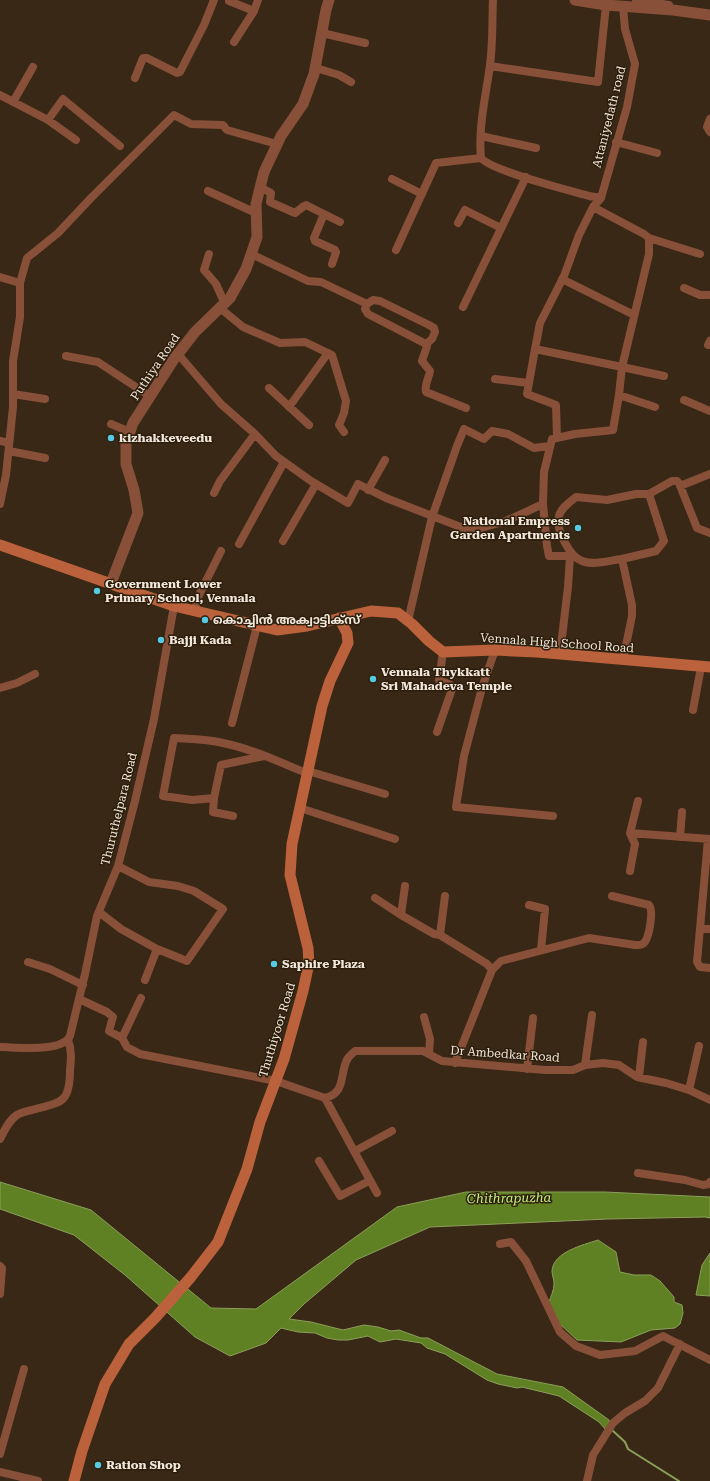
<svg xmlns="http://www.w3.org/2000/svg" width="710" height="1481" font-family="'Roboto Serif','Noto Sans Malayalam',serif">
	<style>
		.water { fill: #5f8023; stroke: #8b9f5a }
		.lines { fill: none; stroke-linecap: round; stroke-linejoin: round }
		.stream { stroke: #8b9f5a; stroke-width: 2 }
		.minor { stroke: #885039; stroke-width: 8 }
		.tertiary { stroke: #885039; stroke-width: 11 }
		.secondary { stroke: #bb623d; stroke-width: 11 }
		.poi-dot { fill: #55cae0; stroke: #2d1e0b; stroke-width: 1.5 }
		.labels { text-anchor: middle; dominant-baseline: central; stroke-width: 3; stroke-linejoin: round; paint-order: stroke }
		.street-label { font-size: 12px; fill: #f1e7db; stroke: #2d1e0b }
		.poi-label { font-size: 12px; font-weight: bold; fill: #f1e7db; stroke: #2d1e0b; text-anchor: start }
		.water-label { font-size: 13px; font-style: italic; fill: #c3f17b; stroke: #2d1e0b }
	</style>
	<rect width="100%" height="100%" fill="#382815"/>
	<path class="water" d="M0,1182l91,28 120,98 45,1 141,-102 69,-15h139l105,5v21l-5,-1 -97,2 -178,8 -74,33 -52,44 -15,15 22,3 32,8 21,-5 14,2 13,4 8,-1 22,8h7l69,36 66,13 46,33 1,4 -4,6 -7,-8 -40,-26 -37,-9 -5,1 -19,-4 -11,-4 -42,-26 -18,-6 -6,-5 -25,-4 -16,3 -12,-6 -20,4h-10l-11,-2 -12,-5 -17,-1 -17,-4 -15,15 -36,13 -35,-19 -70,-62 -51,-40 -74,-26z
		M598,1240l18,12 4,20 14,3h17l9,6 14,16v5l8,3 1,8 -3,11 -5,4 -24,2 -30,12 -44,-2 -17,-16 -11,-22c2,-6 5,-12 5,-18 0,-5 -2,-9 -2,-13 1,-19 31,-26 46,-31z
		M710,1253v43l-14,-1 6,-30z"/>
	<g class="lines">
		<path class="stream" d="M612,1430l13,12 3,7 51,32"/>
		<path class="minor" d="M493,0c-1,22 0,43 -3,65 -4,30 -12,62 -9,93 11,13 87,32 108,38l12,2 26,-91 8,-43 -10,-35 -2,-23
			M636,0l33,5
			M229,1l25,10
			M322,33l43,10
			M234,42l20,-31 4,-11
			M490,66l108,16 8,-77
			M316,68l23,7 12,7
			M135,78l8,-20h4l30,15 3,-1 24,-47 10,-25
			M0,95l48,25 28,20
			M13,102l20,-35
			M710,119l-3,8 3,5
			M48,120l15,-21 57,47
			M481,136l55,12
			M616,142l41,11
			M392,179l30,15
			M260,187l11,6 -1,9 25,11 9,-7 2,-1 34,17
			M208,191l48,22
			M593,207l51,27 5,4v16l-27,113 42,9
			M324,214l-10,24 1,3 20,9 1,2 -4,12
			M458,223l7,-13 36,18
			M649,238l51,16
			M396,250l40,-87 45,-5
			M209,254l-5,16 12,14 9,20
			M251,254l57,27 13,1 46,22 -2,5 3,5 58,30 1,2 -5,15 8,10c-1,7 -6,14 -4,21l40,16
			M0,277l20,6v34l-7,44v46l-7,68 -6,29
			M562,279l72,36
			M20,283l7,-25 31,-25 33,-35 83,-83 17,9 32,1 4,5 50,14
			M684,288l16,7h10
			M367,304l6,-4 7,1 49,24 5,3 1,4 -3,7 -6,5
			M463,307l63,-130
			M220,308l23,19 37,16 25,-1 27,13 14,46 -2,12 -5,12 5,7
			M708,345l2,-4
			M535,349l-8,45 29,11 1,33
			M178,354l43,50 34,30 21,22 35,25 37,22 10,-19 28,14 85,33 35,-10 37,-17 1,-32 8,-33 23,-5 38,-4 6,-35 3,-28 -87,-18 5,-26 24,-47 15,-41 14,-28 8,-9
			M66,356l32,6 53,35
			M495,379l33,4
			M269,388l40,37
			M13,394l32,5
			M619,395l36,12
			M684,400l26,11
			M289,407l39,-54
			M111,424l19,8
			M0,441l9,2
			M9,451l36,7
			M680,486l30,-12
			M368,490l17,-30
			M214,493l6,-12 35,-47
			M543,504l4,42 2,10h21l-2,31 -8,67
			M283,541l33,-57
			M239,544l45,-82
			M622,559c-11,1 -29,7 -40,2 -12,-4 -27,-32 -23,-45 2,-8 11,-14 17,-19l31,3 29,-6h13l23,-13h5l2,2 18,45 13,5
			M194,611l5,-16 22,-44
			M408,621l24,-104 25,-71 7,-17 20,10 8,-8 16,3 26,14 16,-2
			M495,650l-13,38 -18,68 -8,51 97,9
			M623,660l9,-44v-11l-10,-46 34,-8 8,-10 -15,-47
			M0,688l17,-5 18,-9
			M693,710l8,-43
			M232,723l25,-97
			M437,732l15,-43v-3c-4,-4 -9,-3 -13,-6l4,-28
			M308,771l77,23
			M214,798l-22,2 -29,-4 11,-58c16,1 33,1 49,5 29,6 57,19 85,31
			M300,808l95,31
			M233,816l-20,-4 1,-14 7,-33 43,-9
			M630,833l80,6
			M680,837l2,-25
			M708,839l-11,123 3,5 10,1
			M630,871l5,-27 -5,-11 8,-32
			M405,886l-4,29 33,19 6,1 47,29 5,6
			M375,898l26,17
			M529,905l16,4 -4,41
			M99,912l22,17 36,20 30,12 36,-52 -29,-18 -16,-5 -29,-4 -31,-16
			M700,929h10
			M440,935l5,-39
			M28,962l22,7 33,16
			M145,980l12,-31
			M141,998l-19,40 5,9 13,7 136,27 49,17c22,-5 14,-26 23,-40 2,-3 5,-5 7,-7h68l19,10 103,9h28l12,-5 18,-2 16,2 18,12 29,6 23,7 21,10
			M79,999l28,13 6,5 -4,14 13,7
			M424,1017l6,22 -1,15
			M0,1047c16,0 62,6 70,-11l15,-62 12,-58 21,-50 17,-65 19,-82 20,-113
			M455,1063l37,-93 9,-9 88,-23 46,7c3,0 6,1 9,-2 5,-5 10,-32 5,-38l-37,-9
			M585,1065l7,-50
			M527,1069l6,-51
			M639,1077l4,-35
			M689,1090l10,-44
			M325,1098l52,95
			M0,1139c4,-8 9,-19 17,-24 5,-3 10,-4 15,-5 29,-8 38,-6 38,-40 1,-10 2,-20 -2,-30
			M355,1151l37,-20
			M319,1161l21,35 29,-15
			M638,1173l47,7 18,5 6,-1 1,-2
			M500,1244l11,-2 15,19 34,71 16,14 24,9 35,-4 28,-15 47,24
			M0,1266l2,2 -2,26
			M0,1454l24,-85
			M0,1472l38,9
			M587,1481l6,-26 20,-32 12,-10 20,-12 13,-13 22,-44"/>
		<path class="tertiary" d="M575,0l31,5 67,5 37,5
			M111,583l27,-70 -4,-23 -8,-26v-21l7,-20 41,-64 21,-27 35,-34 16,-29 11,-32 -1,-33 8,-32 17,-36 22,-32 11,-30 12,-64 3,-10"/>
		<path class="secondary" d="M0,545l174,61 103,24 30,-4 64,-15 27,2 14,11 17,17 14,11 52,-2 42,2 173,15
			M74,1481l8,-30 23,-67 24,-40 26,-26 36,-41 27,-35 29,-73 13,-47 24,-63 19,-68 6,-28 -1,-15 -18,-73 2,-31 30,-138 8,-25 18,-38 -1,-10 -8,-15"/>
	</g>
	<g class="poi-dot">
		<circle cx="111" cy="438" r="4"/>
		<circle cx="578" cy="528" r="4"/>
		<circle cx="97" cy="591" r="4"/>
		<circle cx="205" cy="620" r="4"/>
		<circle cx="161" cy="640" r="4"/>
		<circle cx="373" cy="679" r="4"/>
		<circle cx="274" cy="964" r="4"/>
		<circle cx="98" cy="1465" r="4"/>
	</g>
	<g class="labels">
		<g class="street-label">
			<text transform="translate(609 117) rotate(-76)">Attaniyedath road</text>
			<text transform="translate(155 367) rotate(-56)">Puthiya Road</text>
			<text transform="translate(557 643) rotate(4)">Vennala High School Road</text>
			<text transform="translate(119 809) rotate(-76)">Thuruthelpara Road</text>
			<text transform="translate(277 1030) rotate(-73)">Thuthiyoor Road</text>
			<text transform="translate(505 1054) rotate(4)">Dr Ambedkar Road</text>
		</g>
		<g class="poi-label">
			<text x="119" y="438">kizhakkeveedu</text>
			<text x="570" y="521" text-anchor="end">National Empress<tspan x="570" dy="14">Garden Apartments</tspan></text>
			<text x="105" y="584">Government Lower<tspan x="105" dy="14">Primary School, Vennala</tspan></text>
			<text x="213" y="620">കൊച്ചിൻ അക്വാട്ടിക്സ്</text>
			<text x="169" y="640">Bajji Kada</text>
			<text x="381" y="672">Vennala Thykkatt<tspan x="381" dy="14">Sri Mahadeva Temple</tspan></text>
			<text x="282" y="964">Saphire Plaza</text>
			<text x="106" y="1465">Ration Shop</text>
		</g>
		<g class="water-label">
			<text transform="translate(509 1198) rotate(-1)">Chithrapuzha</text>
		</g>
	</g>
</svg>
